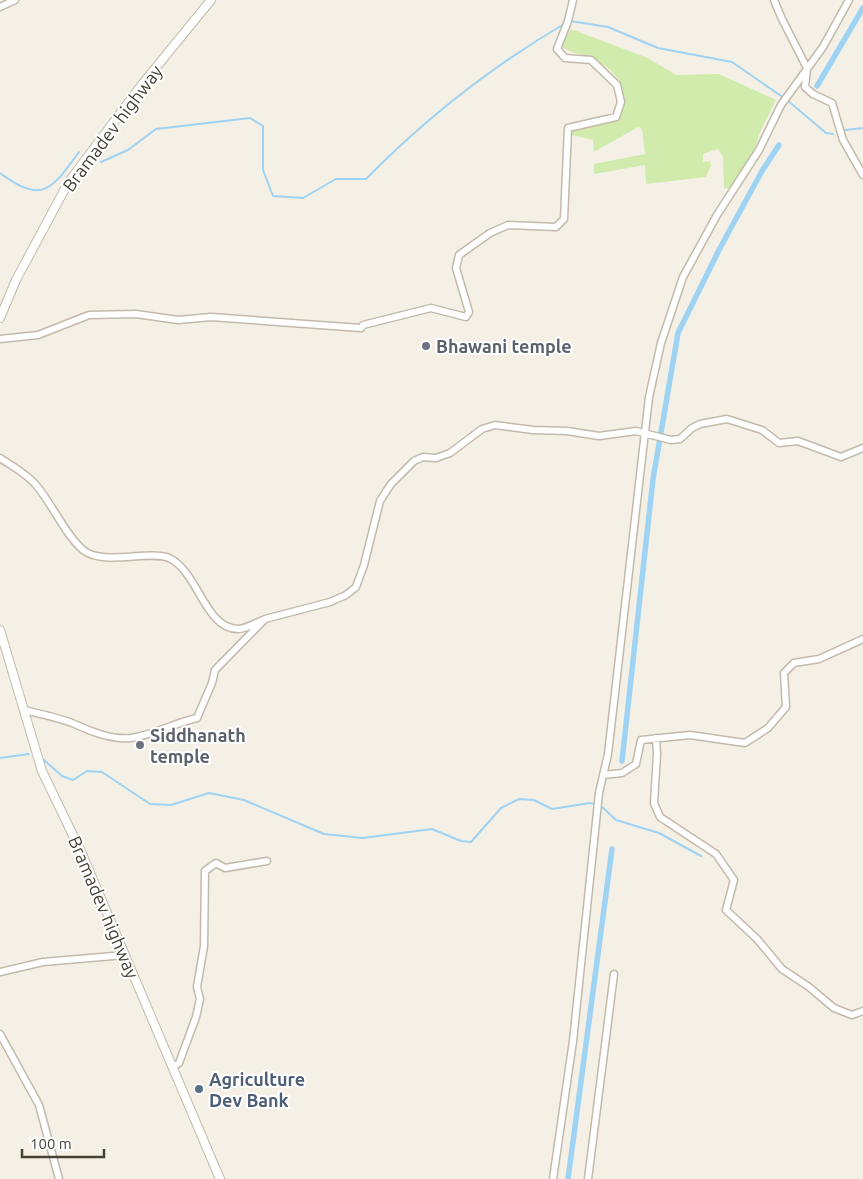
<svg xmlns="http://www.w3.org/2000/svg" width="863" height="1179" font-family="Ubuntu,sans-serif">
	<style>
		.grass { fill: #d0ebac }
		.lines { fill: none; stroke-linecap: round; stroke-linejoin: round }
		.stream { stroke: #9fd3f4; stroke-width: 2 }
		.canal { stroke: #9fd3f4; stroke-width: 5.5 }
		.minor-casing { stroke: #c3baab; stroke-width: 9 }
		.tertiary-casing { stroke: #c3baab; stroke-width: 10 }
		.minor { stroke: #fff; stroke-width: 6 }
		.tertiary { stroke: #fff; stroke-width: 8 }
		.worship-dot { fill: #6b7280; stroke: #fff; stroke-width: 2 }
		.service-dot { fill: #5c6f8a; stroke: #fff; stroke-width: 2 }
		.labels { text-anchor: middle; dominant-baseline: central; stroke-width: 4; stroke-linejoin: round; paint-order: stroke }
		.street-label { font-size: 18px; fill: #474035; stroke: #fff }
		.worship-label { font-size: 18px; font-weight: bold; fill: #5b616d; stroke: #fff; text-anchor: start }
		.service-label { font-size: 18px; font-weight: bold; fill: #4e5e75; stroke: #fff; text-anchor: start }
	</style>
	<rect width="100%" height="100%" fill="#f4f0e6"/>
	<path class="grass" d="M571,29l77,29 28,17 43,-1 57,26 -15,30 -9,26 -22,33 -6,-1 -1,-31 -5,-8 -15,5v8l7,-1 1,4 -5,12 -60,7 -1,-19 -51,9v-10l51,-10 -3,-25 -4,-2 -44,25 -1,-12 -25,-6 2,-5 47,-11c8,-24 10,-35 -11,-51 -4,-3 -8,-7 -12,-9 -12,-4 -22,-4 -33,-12z"/>
	<g class="lines">
		<path class="stream" d="M570,21l38,6 50,21 74,14 52,36
			M787,100l39,33 7,1
			M845,130l18,-2
			M101,162l27,-12 28,-21 94,-11 13,8v44l10,26 30,2 33,-19h30c59,-60 125,-112 198,-155
			M0,173c43,32 52,16 79,-21
			M0,758l29,-4
			M44,760l18,16 11,4 14,-9 15,1 48,32 21,1 38,-12 35,7 80,34 39,4 69,-9 29,12 10,1 30,-34 18,-9 15,1 18,9 38,-6 11,3 15,14 43,13 42,23"/>
		<path class="canal" d="M817,86l46,-78
			M622,761l31,-282 25,-146 42,-85 42,-77 17,-26
			M568,1179l44,-330"/>
		<defs>
			<path id="minor" d="M774,0l8,19 25,49 -2,19 8,7 19,9 11,37 20,35
				M0,7l15,-7
				M0,339l38,-4 51,-20 47,-1 42,6 33,-3 150,11 2,-3 68,-17 35,9 3,-5 -13,-44 3,-13 31,-22 18,-8 48,2 8,-8 4,-91 48,-11 5,-15 -4,-17 -26,-25 -26,-2 -8,-9 11,-28 5,-21
				M0,458c12,8 27,16 36,27 17,20 28,48 47,65 20,16 65,0 86,8 29,13 36,71 69,71 8,0 17,-6 25,-9
				M24,710c16,4 33,7 48,13 18,8 39,17 59,15 23,-3 43,-15 66,-20l15,-35 3,-13 50,-51 65,-17 16,-7 10,-8 8,-22 16,-64 11,-17 23,-23 9,-4 13,1 14,-5 32,-24 13,-4 38,5 34,1 32,5 37,-5 35,9 9,-1 12,-11 8,-4 27,-5 35,11 17,13 19,-2 43,16 22,-9
				M656,738l1,16 -3,49 6,14 56,37 18,26 -8,30 31,29 25,30 27,18 25,21 18,7 11,-4
				M603,775l19,-2 14,-9 5,-24 49,-5 55,8 23,-15 18,-21 -2,-34 10,-10 25,-4 44,-20
				M0,972l43,-10 82,-7
				M0,1034l39,71 20,74
				M172,1067l7,-4 17,-46 4,-18 -3,-12 7,-41 1,-75 11,-8 9,5 42,-7
				M553,1179l20,-138 26,-248 9,-39 41,-357 12,-54 22,-66 34,-62 42,-65 22,-45 42,-58 26,-47
				M588,1179l26,-205"/>
			<path id="tertiary" d="M0,318l16,-38 52,-97 72,-96 71,-87
				M0,630l42,141 40,83 138,325"/>
		</defs>
		<use href="#minor" class="minor-casing"/>
		<use href="#tertiary" class="tertiary-casing"/>
		<use href="#minor" class="minor"/>
		<use href="#tertiary" class="tertiary"/>
	</g>
	<g class="worship-dot">
		<circle cx="426" cy="346" r="5"/>
		<circle cx="140" cy="745" r="5"/>
	</g>
	<circle class="service-dot" cx="199" cy="1089" r="5"/>
	<g class="labels">
		<g class="street-label">
			<text transform="translate(112 128) rotate(-53)">Bramadev highway</text>
			<text transform="translate(104 907) rotate(67)">Bramadev highway</text>
		</g>
		<g class="worship-label">
			<text x="436" y="346">Bhawani temple</text>
			<text x="150" y="735">Siddhanath<tspan x="150" dy="21">temple</tspan></text>
		</g>
		<g class="service-label">
			<text x="209" y="1079">Agriculture<tspan x="209" dy="21">Dev Bank</tspan></text>
		</g>
	</g>
	<path d="M22 1149v8h82v-8" fill="none" stroke="#474035" stroke-width="2.5"/>
	<text x="30" y="1149" font-size="15" fill="#474035" stroke="#ffffff" stroke-width="4" paint-order="stroke">100 m</text>
</svg>
